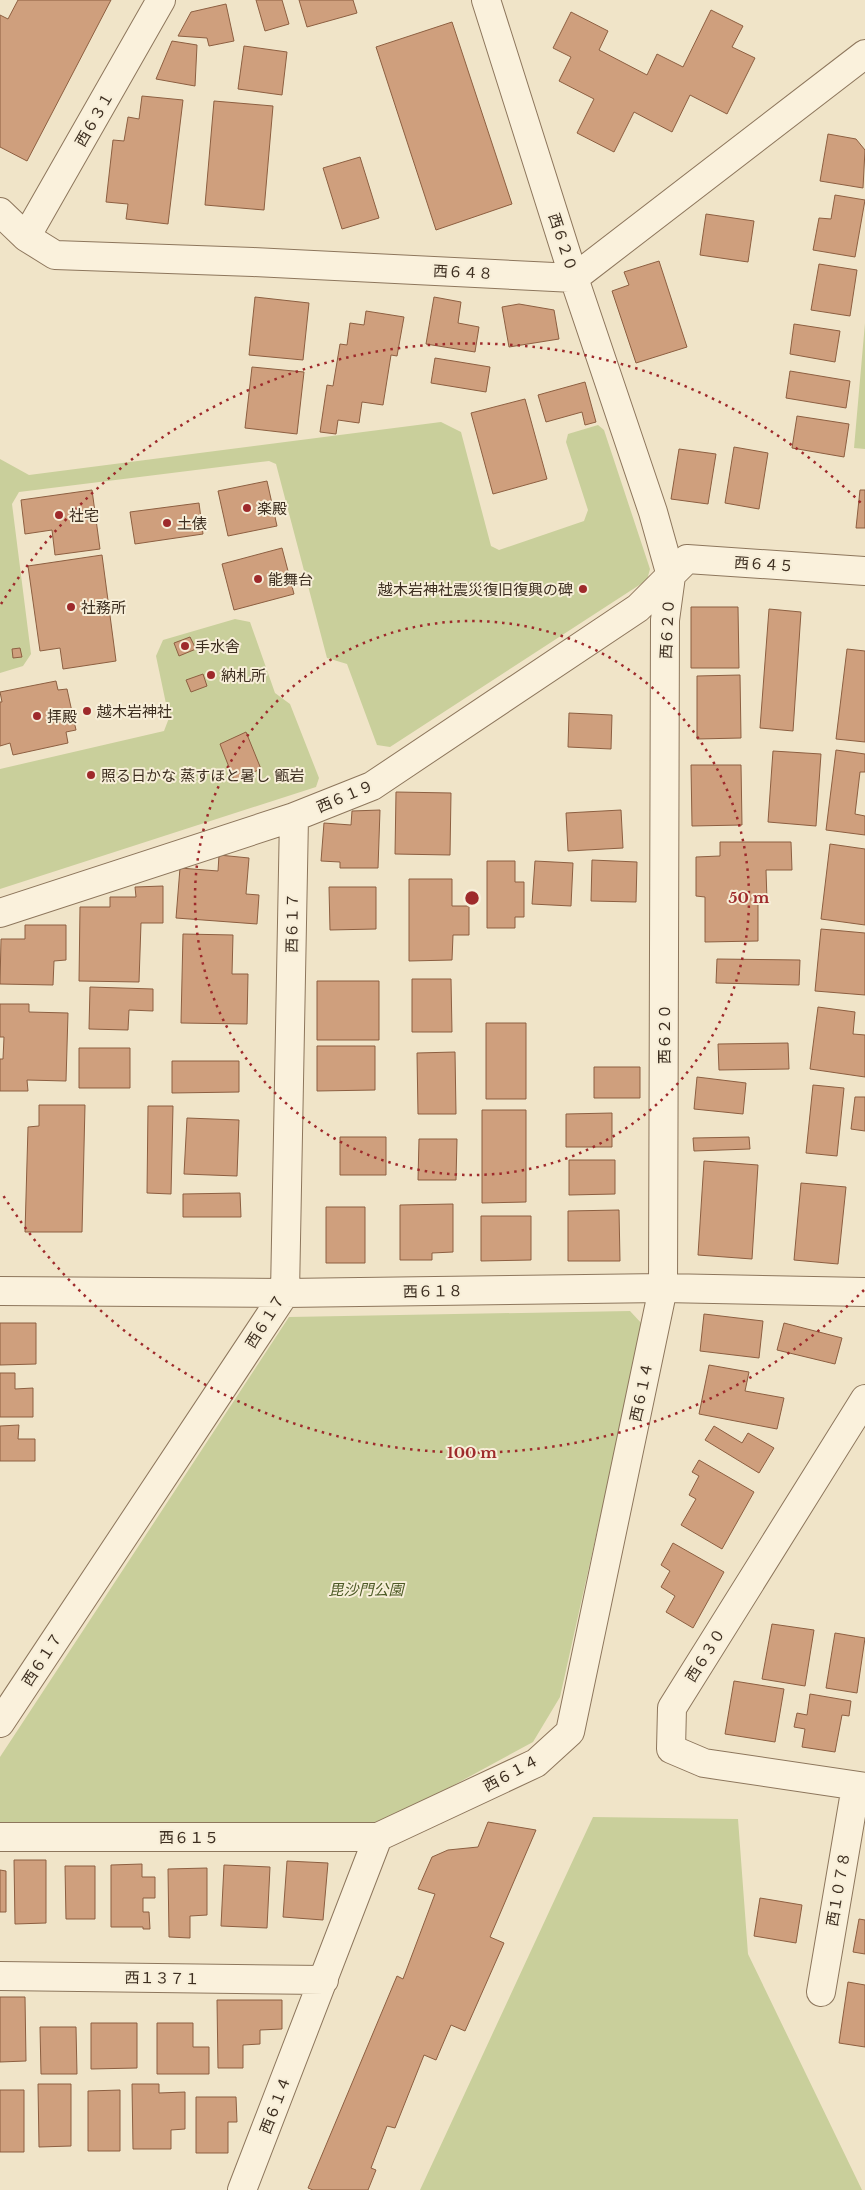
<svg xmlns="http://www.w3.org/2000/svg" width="865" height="2190" font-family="'Libre Baskerville','Noto Sans JP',serif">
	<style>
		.green { fill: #c9cf9b }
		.building { fill: #cf9f7d; stroke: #8d5f41 }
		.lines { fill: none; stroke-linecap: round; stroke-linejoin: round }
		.minor-casing { stroke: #8d765c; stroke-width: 30 }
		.minor { stroke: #faf1dc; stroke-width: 28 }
		.ring { fill: none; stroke: #9e2a2b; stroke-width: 2.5; stroke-dasharray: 2.5 5 }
		.poi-dot { fill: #9e2a2b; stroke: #f7eed8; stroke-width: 2 }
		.labels { text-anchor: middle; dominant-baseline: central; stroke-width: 4; stroke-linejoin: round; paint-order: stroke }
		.street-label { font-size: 15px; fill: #3d2e20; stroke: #f7eed8 }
		.poi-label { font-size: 15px; fill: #3d2e20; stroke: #f7eed8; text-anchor: start }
		.park-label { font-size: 15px; font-style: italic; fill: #4d5a26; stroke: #f7eed8 }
		.centre { fill: #9e2a2b; stroke: #f7eed8; stroke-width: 2.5 }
		.ring-label { font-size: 15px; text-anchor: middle; font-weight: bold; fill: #9e2a2b; stroke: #f7eed8; stroke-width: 4; stroke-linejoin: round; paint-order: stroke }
	</style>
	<rect width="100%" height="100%" fill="#f0e4c8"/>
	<path class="green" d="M865,323v126l-11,-1z
		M441,422l20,10 30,114 8,4 85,-29 4,-11 -22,-68 2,-8 30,-9 6,5 46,139 -3,11 -257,167 -13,-2 -30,-81 -20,-6 -51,-194 -7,-3 -250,31 -7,12 19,150 -8,12 -23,7v-214l29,16z
		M235,619l15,3 25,71 15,11 29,74 -3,9 -316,102v-120l164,-38 5,-13 -13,-62 7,-16z
		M630,1311l13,14 -83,372 -27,45 -149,81 -384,1v-67l289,-440z
		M593,1817l145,2 10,135 114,236h-442z"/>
	<path class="building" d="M18,0h93l-84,161 -27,-14v-132l8,4z
		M256,0h26l7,24 -24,7z
		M299,0h54l4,13 -50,14z
		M226,4l8,37 -25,5 -2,-8 -29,-2 13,-24z
		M711,10l32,16 -11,21 23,11 -28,56 -37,-19 -18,37 -38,-20 -20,40 -37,-19 17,-34 -35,-18 12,-24 -18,-9 18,-36 37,19 -9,19 48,25 10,-21 26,13z
		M452,22l60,182 -76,26 -60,-183z
		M172,41l25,4 -2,41 -39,-7z
		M244,46l43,6 -5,43 -44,-6z
		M142,96l41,4 -15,124 -42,-5 2,-15 -22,-2 7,-62 11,1 4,-24 11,2z
		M214,101l59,5 -9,104 -59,-5z
		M828,134l28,5 9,11 -2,38 -43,-7z
		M360,157l19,61 -37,11 -19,-61z
		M835,195l30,5 -10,57 -42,-7 6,-32 12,1z
		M706,214l48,7 -6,41 -48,-7z
		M659,261l28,86 -51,16 -24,-72 17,-6 -5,-13z
		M819,264l38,6 -7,46 -39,-6z
		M255,297l54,6 -6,57 -54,-5z
		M434,297l27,5 -3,21 21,4 -4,25 -49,-8z
		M519,304l35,6 5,29 -50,8 -7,-40z
		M366,311l38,6 -7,39 -6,-1 -8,50 -21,-3 -3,21 -21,-3 -2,14 -16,-2 7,-47 6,1 7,-42 7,1 3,-22 14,2z
		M794,324l46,7 -5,31 -45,-8z
		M435,358l55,9 -4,25 -55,-9z
		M252,367l52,5 -7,62 -52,-6z
		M790,371l60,10 -4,27 -60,-10z
		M585,382l11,40 -11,3 -3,-13 -36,10 -8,-27z
		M525,399l22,80 -54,15 -22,-81z
		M797,416l52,8 -5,33 -52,-9z
		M734,447l34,6 -9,56 -34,-6z
		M679,449l37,5 -8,50 -37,-5z
		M267,481l10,45 -49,10 -10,-45z
		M92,490l8,59 -45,6 -3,-25 -27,4 -4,-34z
		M860,490h5v38h-9z
		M199,503l4,31 -68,10 -5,-32z
		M282,548l12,46 -60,16 -12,-46z
		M102,555l14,106 -53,8 -3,-21 -20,3 -12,-85z
		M691,607h47l1,61h-48z
		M769,609l32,3 -8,119 -33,-3z
		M190,637l6,12 -17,7 -5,-13z
		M20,648l2,9 -9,1 -1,-9z
		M847,649l18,2v91l-29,-3z
		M203,674l4,12 -16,6 -5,-12z
		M740,675l1,63 -44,1v-63z
		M56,681l2,9 9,-1 9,41 -10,2 2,11 -55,12 -3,-12 -10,3v-44h2l-2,-10z
		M569,713l43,2 -1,34 -43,-2z
		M246,732l15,37 -27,11 -14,-36z
		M836,750l29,4v18h-5l-5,42 10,2v19l-39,-5z
		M773,751l48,3 -5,72 -48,-4z
		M691,765h50l1,60 -50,1z
		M396,792l55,1 -1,62 -55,-1z
		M380,810l-2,58h-38v-6l-19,-1 3,-38 27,2 1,-14z
		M621,810l2,38 -55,3 -2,-38z
		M720,842h71l1,28h-26l1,31h-9v40l-53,1v-45l-9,-1v-39l24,-1z
		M830,844l35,5v76l-44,-6z
		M219,855l30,3 -3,36 13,1 -2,29 -81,-6 4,-50 38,3z
		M592,860l45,2 -1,40 -45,-1z
		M487,861h28v21h9v35h-9v11h-28z
		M535,861l38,2 -2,43 -39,-2z
		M409,879h43v27h17v29h-16l-1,25 -43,1z
		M163,886v37h-22l-2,59 -60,-1 1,-74h30v-10h26l-1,-10z
		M329,887h47v42l-46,1z
		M25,925h41v35l-12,1 -1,24 -53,-1 1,-45h24z
		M821,929l44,4v62l-50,-4z
		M183,934l50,1 -1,39h16l-1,50 -66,-1z
		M717,959l83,1 -1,25 -83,-2z
		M412,979h39l1,53h-40z
		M317,981h62v59h-62z
		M90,987l63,2v22l-24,-1 -1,20 -39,-1z
		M0,1004h29v8l39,1 -2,68 -39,-1 1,11h-28v-32h3l1,-22h-4z
		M818,1007l37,5 -2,22 12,1v42l-55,-8z
		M486,1023h40v76h-40z
		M788,1043l1,26 -70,1 -1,-26z
		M317,1046h58v44l-58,1z
		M79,1048h51v40h-51z
		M455,1052l1,62h-38l-1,-61z
		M172,1061h67v31l-67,1z
		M594,1067h46v31h-46z
		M697,1077l49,6 -3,31 -49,-5z
		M813,1085l31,3 -7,68 -31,-3z
		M855,1097h10v34l-14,-2z
		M39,1105h46l-3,127h-57l3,-105 11,-1z
		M148,1106h25l-2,88 -24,-1z
		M482,1110h44v92l-44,1z
		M612,1113v34h-46v-33z
		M187,1118l52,2 -2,56 -53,-2z
		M340,1137h46v38h-46z
		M749,1137l1,12 -56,2 -1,-13z
		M419,1139h38l-1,41h-38z
		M569,1160h46v34l-46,1z
		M704,1161l54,4 -6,94 -54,-4z
		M801,1183l45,4 -8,77 -44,-4z
		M240,1193l1,24h-58v-23z
		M453,1204v48l-21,1v7h-32v-55z
		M326,1207h39v56h-39z
		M619,1210l1,51h-52v-50z
		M481,1216h50v44l-50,1z
		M704,1314l59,7 -4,37 -59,-7z
		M0,1323h36v41l-36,1z
		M784,1323l58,15 -7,26 -58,-14z
		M709,1365l40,7 -4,19 39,7 -7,31 -78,-15z
		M0,1373h15v16l18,-1v29h-33z
		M19,1425l-1,14h17v22h-35v-35z
		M714,1426l28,17 6,-10 26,15 -15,25 -54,-33z
		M699,1460l55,32 -32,57 -41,-24 15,-26 -7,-4 10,-19 -7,-4z
		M673,1543l51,29 -31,56 -27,-16 9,-16 -14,-9 9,-16 -9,-6z
		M772,1624l42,6 -9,56 -43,-7z
		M835,1633l30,5 -8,55 -31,-5z
		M734,1681l50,8 -9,53 -50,-8z
		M810,1694l41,7 -2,15 -7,-1 -7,37 -33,-5 3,-18 -11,-2 3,-14 10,2z
		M488,1822l48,8 -46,107 14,6 -39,88 -14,-6 -15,35 -12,-5 -29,73 -8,-2 -16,42 5,2 -8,20h-55l-5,-2 89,-212 6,3 32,-85 -17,-5 14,-32 16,-7 30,-3z
		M14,1860h32v63l-31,1z
		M287,1861l41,2 -5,57 -40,-3z
		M142,1864v13h13v21h-12v14h6l1,17h-7v-2h-32v-62z
		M224,1865l46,2 -3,61 -46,-2z
		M65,1866h30v53h-29z
		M207,1868v47l-17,1v22l-21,-1 -1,-68z
		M0,1870l6,1v41h-6z
		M760,1898l42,7 -6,38 -42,-7z
		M859,1919l6,1v34l-12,-2z
		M848,1982l17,3v62l-26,-4z
		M0,1997h25l1,64 -26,1z
		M217,2000h65v29l-22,1v14l-17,1v23h-25z
		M91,2023h46v45l-46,1z
		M157,2023h36v24h16v27h-52z
		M40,2027h36l1,47h-36z
		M38,2084h33v62l-32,1z
		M132,2084h27v9l26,-1v37l-14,1v19h-38z
		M0,2090h24v62h-24z
		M120,2090v61h-32v-60z
		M196,2097h40l1,25h-9v31h-32z"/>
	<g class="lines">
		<defs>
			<path id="minor" d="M0,212l26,25 29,18 198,7 321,16 291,-224
				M26,237l135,-237
				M0,913l294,-96 78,-31 266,-178 49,-49 178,12
				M0,1291l285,2 378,-5 202,4
				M865,1399l-193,309 -1,41 33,14 161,24
				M0,1723l285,-430 9,-476
				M0,1837h378
				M0,1976l324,4
				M821,1992l35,-206
				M242,2190l136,-353 158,-74 34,-31 93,-444 2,-668 6,-44 -18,-64 -79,-234 -88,-278"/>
		</defs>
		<use href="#minor" class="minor-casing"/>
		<use href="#minor" class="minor"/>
	</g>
	<g class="ring">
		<circle cx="472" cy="898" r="277"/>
		<path d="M864 1290A555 555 0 0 1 1 1192M1 604A555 555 0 0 1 864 506"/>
	</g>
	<g class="poi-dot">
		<circle cx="247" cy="508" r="5"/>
		<circle cx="59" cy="515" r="5"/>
		<circle cx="167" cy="523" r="5"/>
		<circle cx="258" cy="579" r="5"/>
		<circle cx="583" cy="589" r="5"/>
		<circle cx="71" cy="607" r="5"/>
		<circle cx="185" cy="646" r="5"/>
		<circle cx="211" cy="675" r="5"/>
		<circle cx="87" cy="711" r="5"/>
		<circle cx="37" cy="716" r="5"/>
		<circle cx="91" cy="775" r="5"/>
	</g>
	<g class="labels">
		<g class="street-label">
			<text transform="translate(94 119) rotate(-60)">西６３１</text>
			<text transform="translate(563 242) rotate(72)">西６２０</text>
			<text transform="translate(463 272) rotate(3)">西６４８</text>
			<text transform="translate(764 564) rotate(4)">西６４５</text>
			<text transform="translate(667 629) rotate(-87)">西６２０</text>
			<text transform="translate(345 796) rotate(-23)">西６１９</text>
			<text transform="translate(292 923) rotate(-89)">西６１７</text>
			<text transform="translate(664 1034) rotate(-90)">西６２０</text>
			<text transform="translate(433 1291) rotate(-1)">西６１８</text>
			<text transform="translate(265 1321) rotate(-58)">西６１７</text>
			<text transform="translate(641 1392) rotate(-78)">西６１４</text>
			<text transform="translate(705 1655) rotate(-58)">西６３０</text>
			<text transform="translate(42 1659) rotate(-57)">西６１７</text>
			<text transform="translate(511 1773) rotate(-28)">西６１４</text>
			<text x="189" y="1837">西６１５</text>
			<text transform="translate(838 1889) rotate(-80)">西１０７８</text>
			<text transform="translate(162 1978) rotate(1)">西１３７１</text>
			<text transform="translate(275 2105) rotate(-69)">西６１４</text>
		</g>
		<g class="poi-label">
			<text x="257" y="508">楽殿</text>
			<text x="69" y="515">社宅</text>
			<text x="177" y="523">土俵</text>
			<text x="268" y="579">能舞台</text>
			<text x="573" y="589" text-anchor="end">越木岩神社震災復旧復興の碑</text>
			<text x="81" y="607">社務所</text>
			<text x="195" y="646">手水舎</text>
			<text x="221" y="675">納札所</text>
			<text x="97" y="711">越木岩神社</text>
			<text x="47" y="716">拝殿</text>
			<text x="101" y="775">照る日かな 蒸すほと暑し 甑岩</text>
		</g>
		<g class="park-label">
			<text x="366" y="1589">毘沙門公園</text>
		</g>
	</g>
	<circle cx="472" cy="898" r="8" class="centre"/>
	<g class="ring-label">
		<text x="749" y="903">50 m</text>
		<text x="472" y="1458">100 m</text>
	</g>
</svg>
